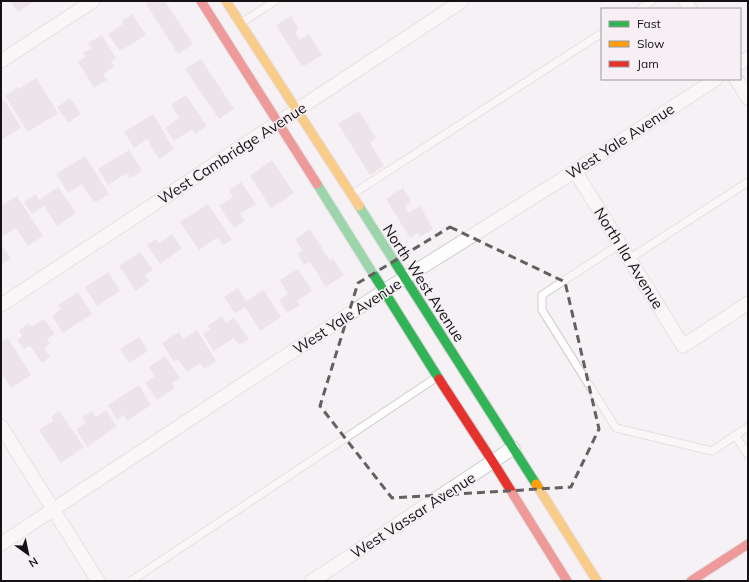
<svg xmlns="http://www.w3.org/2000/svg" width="749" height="582" font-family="Mulish,sans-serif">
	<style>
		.building { fill: #e1d6db }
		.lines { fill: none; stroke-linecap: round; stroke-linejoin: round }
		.lane-casing { stroke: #cfcccf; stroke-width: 9 }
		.street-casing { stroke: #cfcccf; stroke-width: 15 }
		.fast-casing { stroke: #cfcccf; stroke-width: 11 }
		.slow-casing { stroke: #cfcccf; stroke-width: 11 }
		.jam-casing { stroke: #cfcccf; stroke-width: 11 }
		.lane { stroke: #fefdfd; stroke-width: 7 }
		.street { stroke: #fefdfd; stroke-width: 13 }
		.fast { stroke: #30b455; stroke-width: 9 }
		.slow { stroke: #ff9f0a; stroke-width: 9 }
		.jam { stroke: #e5322d; stroke-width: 9 }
		.marked { fill: none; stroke: #636062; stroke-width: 3; stroke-dasharray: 8 5; stroke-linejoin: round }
		.labels { text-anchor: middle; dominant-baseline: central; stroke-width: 3; stroke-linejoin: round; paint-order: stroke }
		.street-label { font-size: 15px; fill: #141214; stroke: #f6f0f5 }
	</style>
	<rect width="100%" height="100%" fill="#f5f1f4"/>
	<path class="building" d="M10,1h25l-17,11z
		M151,1h14l28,43 -15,10 -32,-50z
		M132,14l14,21 -26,16 -12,-17 15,-10 -1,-3z
		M291,16l8,13 -4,3 5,8 9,-6 13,21 -20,12 -26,-42z
		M102,35l14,23 -5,3 3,6 -11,7 4,6 -13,8 -16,-26 7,-5 -2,-4 9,-5 -4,-5z
		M201,59l33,50 -15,10 -34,-50z
		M36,78l22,35 -30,19 -23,-36 13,-9 1,2z
		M186,95l21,31 -12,8 -3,-5 -18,12 -9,-13 14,-10 -8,-13z
		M70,98l11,16 -13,9 -11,-16z
		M4,100l17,27 -20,13v-39z
		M359,111l17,27 -6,5 14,23 -14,9 -32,-51z
		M153,114l21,35 -15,10 -12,-20 -13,9 -10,-16z
		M129,150l13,21 -12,7 -3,-5 -19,12 -10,-16z
		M85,156l24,38 -15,9 -12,-19 -14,9 -12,-19z
		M272,160l22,33 -23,15 -21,-32z
		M241,182l15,22 -16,10 5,7 -11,7 -15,-22 14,-9 -4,-7z
		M58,187l18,26 -19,13 -13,-20 -12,8 -8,-12 12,-8 3,6z
		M403,188l8,14 -6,4 4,7 11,-7 13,23 -13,8 -2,-4 -8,5 -24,-39z
		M17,196l26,40 -15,10 -12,-18 -13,8 -2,-3v-27z
		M208,204l24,36 -9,5 -5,-8 -19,13 -19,-28z
		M310,229l20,32 3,-2 11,16 -18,12 -16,-25 -6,3 -7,-11 5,-4 -7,-11z
		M172,234l10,14 -22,16 -13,-19 9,-6 3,4z
		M1,244l10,14 -10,7z
		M140,252l13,18 -8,5 4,6 -13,10 -17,-25z
		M298,269l14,22 -15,10 3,4 -13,8 -8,-13 9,-6 -8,-14z
		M108,272l12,19 -23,15 -12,-19z
		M238,288l8,13 18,-11 17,27 -21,14 -15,-24 -10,6 -11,-16z
		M78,292l14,22 -29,19 -11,-17 9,-7 -3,-4z
		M222,316l4,7 8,-6 15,22 -10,6 -5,-7 -20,13 -11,-17 7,-5 -3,-3z
		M44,319l11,15 -8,5 3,5 -6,4 6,9 -8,6 -12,-17 -6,3 -7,-9 5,-4 -3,-6 10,-7 3,4z
		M197,330l19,31 -12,8 -4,-6 -13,9 -9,-13 -4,3 -12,-19 17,-11 4,7z
		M139,337l9,14 -19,12 -9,-14z
		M8,338l23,37 -20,13 -10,-16v-30z
		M165,356l15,22 -8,5 3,5 -18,12 -12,-17 10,-7 -6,-9z
		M139,385l12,20 -24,16 -3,-6 -7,5 -9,-15z
		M106,410l11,16 -30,21 -11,-18 10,-6 -4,-6 10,-6 4,6z
		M59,411l25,36 -23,16 -22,-33 14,-9 -2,-4z"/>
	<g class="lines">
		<defs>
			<path id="lane" d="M640,9l12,-8
				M241,23l34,-22
				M351,195l251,-162
				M620,244l-78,51v15l74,118 96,23 36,-24
				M629,259l119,-77
				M735,435l13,20
				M131,581l306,-204"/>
			<path id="street" d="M685,1l5,8
				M1,61l92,-60
				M740,63l8,-5
				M736,79l12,19
				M575,171l108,175 65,-43
				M1,305l461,-304
				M1,426l97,155
				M1,544l383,-253 191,-120 141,-92
				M312,581l201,-133"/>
			<path id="fast" d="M317,184l122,195
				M359,206l177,278"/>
			<path id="slow" d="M226,1l133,205
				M536,484l61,97"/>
			<path id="jam" d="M201,1l116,183
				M439,379l54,83 74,119
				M691,581l57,-37"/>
		</defs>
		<use href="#lane" class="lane-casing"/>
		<use href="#street" class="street-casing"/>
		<use href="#fast" class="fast-casing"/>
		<use href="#slow" class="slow-casing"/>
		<use href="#jam" class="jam-casing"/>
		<use href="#lane" class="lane"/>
		<use href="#street" class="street"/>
		<use href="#fast" class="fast"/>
		<use href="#slow" class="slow"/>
		<use href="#jam" class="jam"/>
	</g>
	<path d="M0 0H749V582H0ZM450,227l115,55 34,147 -28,58 -179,11 -72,-92 38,-123z" fill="#f5f1f4" fill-opacity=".55" fill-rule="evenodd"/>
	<path class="marked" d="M450,227l115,55 34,147 -28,58 -179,11 -72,-92 38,-123z"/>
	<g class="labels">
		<g class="street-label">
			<text transform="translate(620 141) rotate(-33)">West Yale Avenue</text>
			<text transform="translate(232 153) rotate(-33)">West Cambridge Avenue</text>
			<text transform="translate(629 258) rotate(58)">North Ila Avenue</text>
			<text transform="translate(424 283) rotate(57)">North West Avenue</text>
			<text transform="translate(347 316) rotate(-33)">West Yale Avenue</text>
			<text transform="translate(413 515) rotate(-33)">West Vassar Avenue</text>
		</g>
	</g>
	<rect width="749" height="582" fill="none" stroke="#141214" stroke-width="4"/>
	<rect x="601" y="8" width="140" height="72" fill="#f6f0f5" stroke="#9c979b"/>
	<rect x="609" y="21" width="20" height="6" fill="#30b455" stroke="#9c979b"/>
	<text x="637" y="28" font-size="12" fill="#141214">Fast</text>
	<rect x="609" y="41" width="20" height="6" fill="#ff9f0a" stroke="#9c979b"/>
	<text x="637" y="48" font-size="12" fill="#141214">Slow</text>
	<rect x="609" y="61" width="20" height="6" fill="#e5322d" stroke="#9c979b"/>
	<text x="637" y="68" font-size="12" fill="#141214">Jam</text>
	<g transform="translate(28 554) rotate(147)" stroke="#f6f0f5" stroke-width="3" paint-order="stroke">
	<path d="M0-3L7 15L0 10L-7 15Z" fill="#141214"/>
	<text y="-6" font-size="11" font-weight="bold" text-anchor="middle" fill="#141214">N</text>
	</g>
</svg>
